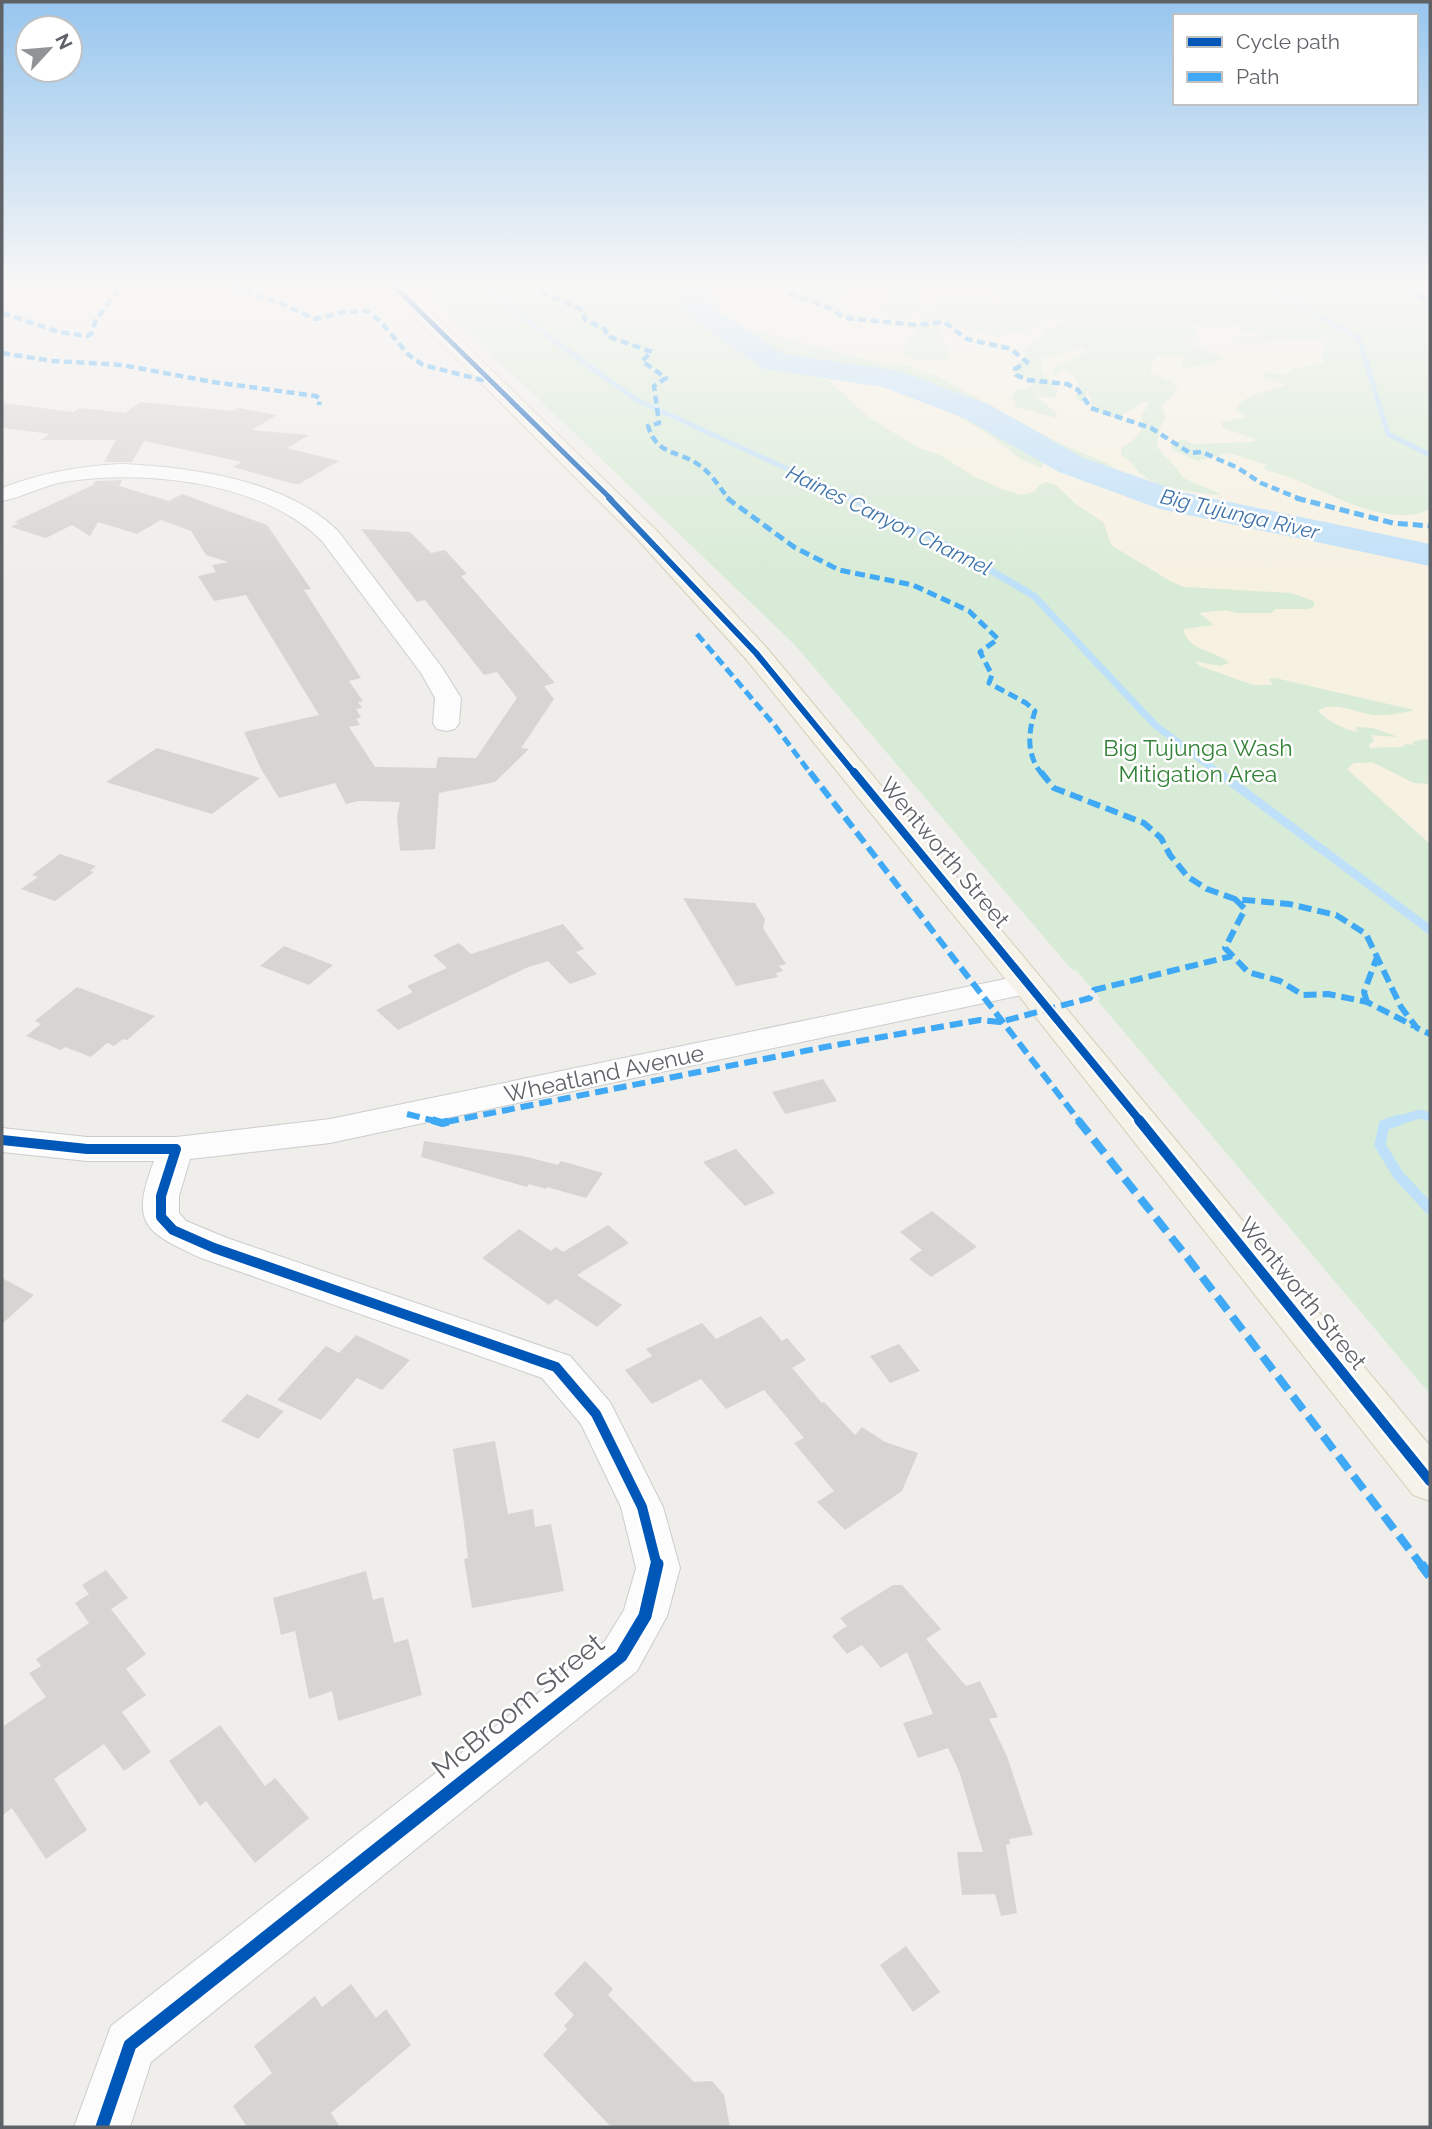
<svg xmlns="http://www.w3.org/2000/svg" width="1432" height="2129" font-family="Raleway,sans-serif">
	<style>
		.green { fill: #d8ebd6 }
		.sand { fill: #f6f1e1 }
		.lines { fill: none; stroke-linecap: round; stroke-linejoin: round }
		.stream-far3 { stroke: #bfe0f9; stroke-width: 5 }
		.stream-far2 { stroke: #bfe0f9; stroke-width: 7 }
		.stream-far1 { stroke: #bfe0f9; stroke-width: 9 }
		.stream { stroke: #bfe0f9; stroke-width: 11 }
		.river { fill: #bfe0f9; fill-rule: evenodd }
		.building { fill: #d6d5d3 }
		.minor-casing { stroke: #cbcccc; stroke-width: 2 }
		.major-casing { stroke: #d7ceb8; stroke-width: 2 }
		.minor { fill: #fdfcfc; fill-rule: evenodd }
		.major { fill: #f4f2e9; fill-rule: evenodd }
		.quiet-far4 { stroke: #3fa9f5; stroke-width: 4.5; stroke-dasharray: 8 4.5; stroke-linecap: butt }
		.quiet-far3 { stroke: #3fa9f5; stroke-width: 5; stroke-dasharray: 10 5; stroke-linecap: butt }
		.quiet-far2 { stroke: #3fa9f5; stroke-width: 6; stroke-dasharray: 13 6; stroke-linecap: butt }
		.quiet-far1 { stroke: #3fa9f5; stroke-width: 8; stroke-dasharray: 17 8; stroke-linecap: butt }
		.quiet { stroke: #3fa9f5; stroke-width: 10; stroke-dasharray: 21 10; stroke-linecap: butt }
		.cycleway-far4-casing { stroke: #fff; stroke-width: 8 }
		.cycleway-far3-casing { stroke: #fff; stroke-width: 10 }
		.cycleway-far2-casing { stroke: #fff; stroke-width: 12 }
		.cycleway-far1-casing { stroke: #fff; stroke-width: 15 }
		.cycleway-casing { stroke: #fff; stroke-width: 18 }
		.cycleway-far4 { stroke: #0057b8; stroke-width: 5 }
		.cycleway-far3 { stroke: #0057b8; stroke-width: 6 }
		.cycleway-far2 { stroke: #0057b8; stroke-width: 8 }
		.cycleway-far1 { stroke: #0057b8; stroke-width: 10 }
		.cycleway { stroke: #0057b8; stroke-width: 13 }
		.labels { text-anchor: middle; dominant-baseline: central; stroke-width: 5; stroke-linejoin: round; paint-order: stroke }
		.far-water-label { font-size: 21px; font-style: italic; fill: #4174aa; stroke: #fff }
		.park-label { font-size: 23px; fill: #348238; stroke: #fff }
		.street-label { font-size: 23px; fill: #5f6368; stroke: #fff }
		.near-street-label { font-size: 28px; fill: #5f6368; stroke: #fff }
	</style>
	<rect width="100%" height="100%" fill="#efeeea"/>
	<path class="green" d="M418,283h1012v1111l-332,-393 3,-2 -26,-30 -3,1 -277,-325z"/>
	<path class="sand" d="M709,283h49l7,8 11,3 -2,-5 -9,-6c13,0 20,5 34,4l1,8c7,3 15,3 22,5 16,5 21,24 40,18l-23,-12 3,-8 11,-5v-4l23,-6h17l-7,21 -9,4 20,12c9,-7 18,-4 27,-11l-9,-26h40l10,7 13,-3 26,13 -8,4 -23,-9 -4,2 2,3 -20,-2 -14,4 -8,11 -5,3 -22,37c10,10 30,7 43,6l4,-5 -12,-27 -10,-9 3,-1 62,19 41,-7 13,-9 18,-3 1,5 -22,9v4l-17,13 -2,13 -11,5v7l19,6 2,5 -9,7 -8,-3 -6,11 5,2 -2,5 42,12 1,-4 -21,-18 18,2 4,-7 -16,-19 -1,-13 42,-12 4,4c-10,8 -24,10 -34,18v5l4,2 7,-7h5l10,16 -3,13 6,5 4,-7v-7l6,10 -1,5c20,22 31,13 52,-3l6,2 -8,14 2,6c-7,19 -8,14 -22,26v6c12,7 14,15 24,22 19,13 46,14 69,18l7,-1 -38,-16c-19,-32 -36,-20 -18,-61l-3,-11 16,-17 -5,-6 -22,-10c-1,-8 2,-12 8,-18l24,2v12l31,-6 10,-6 -20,-6 -18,-11 12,-2 -4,-10 -15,-8 32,9 27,-4 3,4 -2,4 23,-2 2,4 -27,3 -6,4c9,4 74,-3 90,-3l6,5 -6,12 2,7 -32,6 -4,6 -23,-3v4l22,9c-16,7 -41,7 -50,24l10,8 -25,5 2,6 33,11 -3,3 -60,2 -11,-5 -10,5v6l26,11 31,-8 38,12 -5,2c10,7 23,7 35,13 36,16 96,49 133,29l-2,230 -14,2 -1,4 -8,-1 -2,3 -33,1 -1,-4 5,-3 -3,-6 27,2 -25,-9 -17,-1 1,5c-11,-2 -32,-12 -39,-21 12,-11 39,1 54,4 9,1 34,-2 42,-5l-139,-32 -6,1 4,6h-20l-53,-19 -5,-5 25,5 9,-3c-15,-14 -40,-11 -46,-34l31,-4 -15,-12 25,-3 14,3h34l3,-4h34l6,-3 -2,-5 -22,-8 -107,-6 -14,-6 -59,-36 -7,-22 -28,-19 -20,-19 -8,-3 -8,2 -6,8 -13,3 -17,-5 -29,-13 -35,-22 -21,-7 -48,-29 -41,-37 -7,-4 1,-2 59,5 28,9 78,44 32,25 20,9 4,-7c27,4 47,29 78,21l-12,-17 -52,-22 -118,-65 -34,-13h-19l-151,-39 -15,-8 -7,-8 -1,-16z
		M1372,762l42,21 16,1v60l-83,-75 7,-6z"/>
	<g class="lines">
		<path class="stream-far3" d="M481,283l53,43 101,73 218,100
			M1254,283l37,17 68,39 29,95 42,21"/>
		<path class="stream-far2" d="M850,498l108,53 76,45 121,129 65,49"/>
		<path class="stream-far1" d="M1218,772l212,158
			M1393,1122l27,-8 10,3"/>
		<path class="stream" d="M1399,1120l-15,5 -4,20 19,31 31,33"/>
		<path class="river" d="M683,283h28l-2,21 75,50 116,17 90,34 93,53 99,34 248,52v22l-270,-57 -101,-37 -93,-53 -83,-32 -119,-18 -80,-56 -5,-6z"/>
	</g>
	<path class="building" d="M140,402l93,9 6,-3 38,7 -25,15 57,5 -22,13 52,13 -40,23h-5l-61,-17 9,-5 -98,-21 -12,21h-28l12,-22h-75l9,-6 -48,-6v-25l71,9 7,-4 45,5z
		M122,480l-3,6 50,15 13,-7 85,31 44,64 -7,1 57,88 -12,3 14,20 -5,1 4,6 -6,1 5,8 -5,2 4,6 -11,2 26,40 61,1 2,-11 38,1 41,-60 -20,-26 -13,3 -59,-75 -8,2 -56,-73 49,3 21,21 14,-3 22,24 -6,2 94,107 -11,3 10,13 -33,49 8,1 -34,33 -56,11 -4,56 -35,2 -3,-35 3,-14 -42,-1 -12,3 -11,-21 -56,15 -18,-29 -17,-37 75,-17 -73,-120 -32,6 -16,-25 18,-4 -4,-7 16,-3 -22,-7 -15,-24 -30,-11 -24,14 -39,-12 -8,14 -18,-11 -26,13 -35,-11 8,-4 -5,-1 79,-37 2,-4z
		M157,748l103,30 -48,36 -106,-32z
		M60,854l36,12 -6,5 4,1 -39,29 -34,-12 17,-12 -6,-2z
		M683,898l72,5 10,16 -2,9 23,36 -7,2 4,5 -7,2 2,4 -42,9z
		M563,924l21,25 -8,3 21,22 -27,10 -22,-23 -22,7 -128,62 -22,-20 37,-18 -6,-6 40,-18 -14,-13 26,-12 12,11z
		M284,946l49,19 -24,20 -49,-19z
		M77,987l78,29 -28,24 -4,-1 -9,7 -7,-3 -16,14 -26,-10 -4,3 -35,-14 15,-12 -6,-3z
		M823,1079l14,22 -52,13 -13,-22z
		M424,1141l99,15 35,9 3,-4 42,12 -17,25 -39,-11 -1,2 -17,-5 -2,3 -106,-30z
		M736,1149l39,44 -30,13 -42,-44z
		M932,1211l45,36 -46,30 -22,-18 13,-9 -22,-18z
		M608,1225l21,18 -52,32 45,30 -25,22 -41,-28 -7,6 -67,-47 37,-29 32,22 5,-4 7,5z
		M2,1278l32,17 -32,29z
		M761,1316l21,25 5,-3 19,22 -14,8 30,35 2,-1 31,33 7,-8 23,15 33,11 -16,38 -57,39 -28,-28 17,-11 -40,-48 10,-5 -40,-48 -38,19 -25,-30 -49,25 -27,-34 27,-14 -6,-7 56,-26 14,16z
		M356,1335l54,25 -28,30 -25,-12 -36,42 -44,-20 49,-54 13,7z
		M899,1344l21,27 -30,12 -20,-27z
		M247,1394l37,17 -26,28 -37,-18z
		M495,1441l13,73 25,-5 2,18 16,-3 13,67 -92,17 -8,-49 4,-1 -4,-34 -11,-75z
		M106,1570l22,28 -17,11 35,45 -20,15 20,26 -24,17 29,40 -27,19 -20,-27 -50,35 33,51 -41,29 -34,-51 -10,8v-89l44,-30 -17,-24 12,-7 -5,-7 53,-36 -14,-20 14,-9 -7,-9z
		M366,1571l7,29 10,-3 11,46 14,-4 14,56 -84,26 -6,-30 -23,8 -14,-68 -14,4 -8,-37z
		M893,1585h9l39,44 -15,10 40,47 14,-5 18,36 -9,2 18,37 26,79 -24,4 1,5 -4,1 11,68 -16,3 -6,-22 -33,1 -5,-43h26l-24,-81 -11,-23 -30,10 -15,-35 30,-9 -26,-62 -26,16 -19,-23 -15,9 -15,-18 15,-10 -7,-8z
		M220,1725l45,61 10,-8 34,40 -54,45 -49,-62 -6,5 -31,-45z
		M906,1946l34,46 -27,20 -33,-47z
		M585,1961l28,28 -5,6 86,87 18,-1 12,14 6,32h-119l-68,-72 24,-26 -3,-3 10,-11 -20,-21z
		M351,1984l25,34 10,-9 25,36 -80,68 9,14h-93l-14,-21 39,-33 -18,-27 61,-50 7,11z"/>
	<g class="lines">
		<defs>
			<path id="minor" d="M121,464c70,3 165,16 217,67l103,135 20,32 -2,25 -4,6 -9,2 -9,-2 -4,-6 2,-25 -14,-25 -99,-132c-59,-60 -180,-72 -259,-59 -21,4 -40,15 -61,19v-13c39,-15 77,-22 119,-24z
				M1029,974l11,3 5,7 -5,7 -710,152 -140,16 -11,37v17l7,8 41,17 343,118 40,46 53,105 17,61 -13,48 -30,55 -486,391 -21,65h-56l37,-101 494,-385 19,-31 12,-42 -15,-61 -40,-83 -39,-46 -341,-120c-57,-26 -71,-34 -47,-97h-67l-85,-9v-24l85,9h89l154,-18z"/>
			<path id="major" d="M381,283h21l254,247 110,117 664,799v55l-17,-6 -397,-503 -270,-333 -108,-119z"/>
		</defs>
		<use href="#minor" class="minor-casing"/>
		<use href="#major" class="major-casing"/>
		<use href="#minor" class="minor"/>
		<use href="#major" class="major"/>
		<path class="quiet-far4" d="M220,283l64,22 31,14 29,-7 23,-1 12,9 30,35 14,10 67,17
			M547,283l-7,5 2,5 41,17 2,10 20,9 2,7 45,16 -10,9 24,17 -12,8 5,37 -11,3c10,31 29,23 51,39 13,9 20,22 30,34
			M798,283l-8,11 40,14 14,10 73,7 27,-3 23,17 44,10 16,13 -12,7 1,6 12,5 39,4 11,6 13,18 60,20 39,25 12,-1 36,16 23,15 39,16
			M1395,283l35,18
			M2,313l57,19 28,4 4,-2 5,-14 27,-37
			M2,353l51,8 69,4 91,17 103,14 4,3 -1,6"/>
		<path class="quiet-far3" d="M727,498l67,49 45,23 74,15 56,26 29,28 -18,13 12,23 -3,8 37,20 9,8c-7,22 -9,44 7,63
			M1296,498l97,25 37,3
			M697,634l79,93 35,47"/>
		<path class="quiet-far2" d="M810,772l270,350
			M1041,772l13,16 90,35 17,15 9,17 18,22 19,12 28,10 54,5 47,11 30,19 35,73 16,21 13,6
			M1235,899l10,10 -20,39 23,24 32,9 23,14 25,-1 39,8 47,24
			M1367,1002l-3,-10 13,-35
			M407,1114l32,8
			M446,1122l379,-75 155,-27 20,2 90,-24 4,-8 138,-34"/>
		<path class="quiet-far1" d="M432,1120l10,3 13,-3
			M1078,1120l109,137 235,309"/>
		<path class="quiet" d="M1421,1564l9,12"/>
		<defs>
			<path id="cycleway-far4" d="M391,283l220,216"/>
			<path id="cycleway-far3" d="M609,498l147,155 99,121"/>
			<path id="cycleway-far2" d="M854,772l287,350"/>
			<path id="cycleway-far1" d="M1139,1120l291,361
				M2,1140l85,9h89l-15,47v21l12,13 41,18 342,119 40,47 46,93 15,59"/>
			<path id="cycleway" d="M102,2127l28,-82 491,-389 24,-40 12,-52"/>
		</defs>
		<use href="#cycleway-far4" class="cycleway-far4-casing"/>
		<use href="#cycleway-far3" class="cycleway-far3-casing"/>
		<use href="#cycleway-far2" class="cycleway-far2-casing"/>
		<use href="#cycleway-far1" class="cycleway-far1-casing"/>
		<use href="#cycleway" class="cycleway-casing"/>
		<use href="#cycleway-far4" class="cycleway-far4"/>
		<use href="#cycleway-far3" class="cycleway-far3"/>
		<use href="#cycleway-far2" class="cycleway-far2"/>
		<use href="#cycleway-far1" class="cycleway-far1"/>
		<use href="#cycleway" class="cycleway"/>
	</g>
	<linearGradient id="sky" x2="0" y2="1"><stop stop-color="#97c6ef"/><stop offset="0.49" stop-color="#f8f7f6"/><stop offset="1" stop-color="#f8f7f6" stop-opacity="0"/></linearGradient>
	<rect width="1432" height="581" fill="url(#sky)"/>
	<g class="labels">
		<g class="far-water-label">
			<text transform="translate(1240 514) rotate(13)">Big Tujunga River</text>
			<text transform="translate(889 520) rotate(26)">Haines Canyon Channel</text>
		</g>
		<g class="park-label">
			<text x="1198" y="747">Big Tujunga Wash<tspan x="1198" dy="26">Mitigation Area</tspan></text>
		</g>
		<g class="street-label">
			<text transform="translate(945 852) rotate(50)">Wentworth Street</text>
			<text transform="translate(604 1073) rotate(-12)">Wheatland Avenue</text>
			<text transform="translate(1303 1293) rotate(51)">Wentworth Street</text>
		</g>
		<g class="near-street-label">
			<text transform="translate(518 1706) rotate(-39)">McBroom Street</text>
		</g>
	</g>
	<rect width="1432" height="2129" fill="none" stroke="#5f6368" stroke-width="7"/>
	<rect x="1173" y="14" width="245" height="91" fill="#ffffff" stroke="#bfc1c3" stroke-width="2"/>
	<rect x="1187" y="37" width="35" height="10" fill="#0057b8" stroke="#bfc1c3" stroke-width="2"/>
	<text x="1236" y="49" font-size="21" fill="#5f6368">Cycle path</text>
	<rect x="1187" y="72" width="35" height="10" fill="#3fa9f5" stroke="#bfc1c3" stroke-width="2"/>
	<text x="1236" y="84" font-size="21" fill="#5f6368">Path</text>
	<g transform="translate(49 49) rotate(64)"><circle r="33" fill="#ffffff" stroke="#bfc1c3" stroke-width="2"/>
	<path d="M0-5L12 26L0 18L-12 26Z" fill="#919496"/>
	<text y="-10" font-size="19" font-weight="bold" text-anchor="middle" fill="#5f6368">N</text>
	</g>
</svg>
